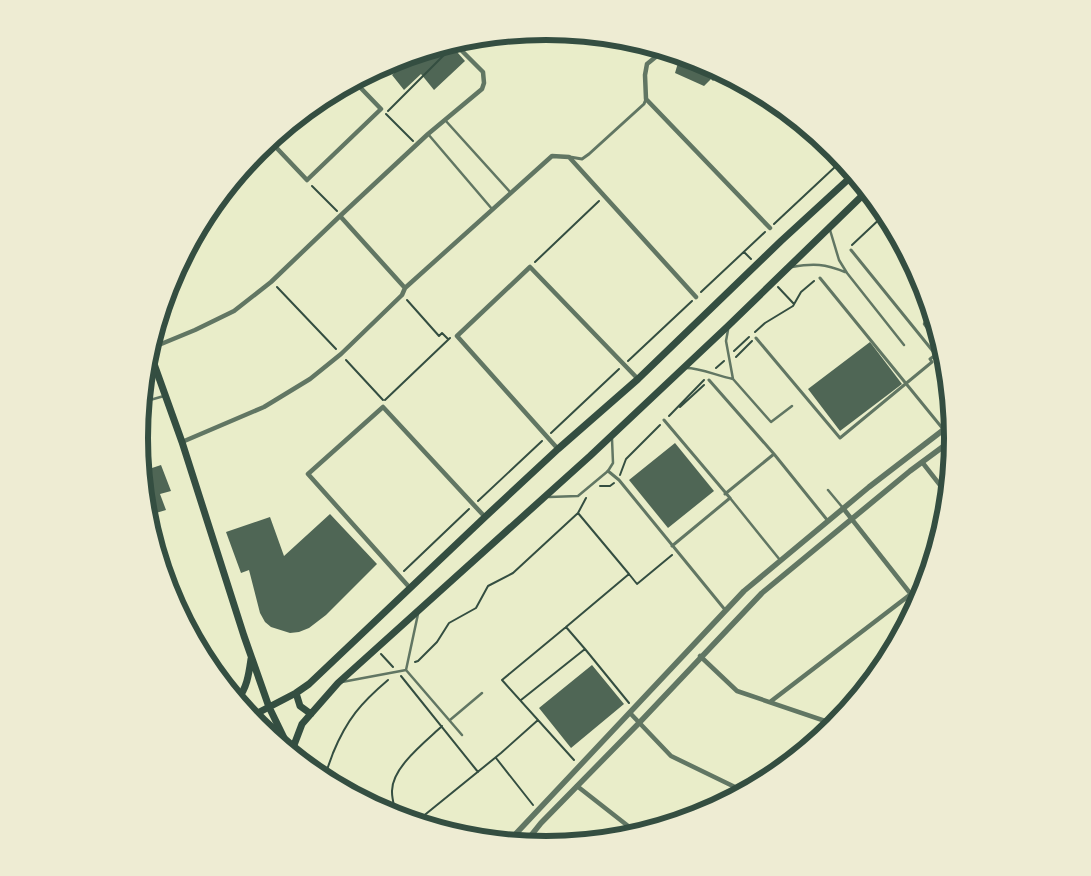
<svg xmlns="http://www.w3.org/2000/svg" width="1091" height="876" font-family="'DejaVu Sans',sans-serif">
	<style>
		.building { fill: #4f6655 }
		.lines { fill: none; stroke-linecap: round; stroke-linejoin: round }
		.path { stroke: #344e41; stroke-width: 2 }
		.service { stroke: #617663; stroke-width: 2.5 }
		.pedestrian { stroke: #617663; stroke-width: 3 }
		.minor { stroke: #617663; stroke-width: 4.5 }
		.tertiary { stroke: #617663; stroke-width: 5.5 }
		.primary { stroke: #344e41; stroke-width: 7 }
		.rim { fill: none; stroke: #344e41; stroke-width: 6 }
	</style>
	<rect width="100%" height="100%" fill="#e9edc9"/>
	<path class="building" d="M450,44l15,17 -31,29 -13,-16 -17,16 -12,-15 21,-20z
		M680,56l21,6 18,10 -3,2 2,2 -5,5 -2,-2 -7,7 -29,-13z
		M870,342l32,42 -62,47 -32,-42z
		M139,433l13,35 9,-3 10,26 -11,3 6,16 -20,6z
		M675,443l39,48 -46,37 -39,-48z
		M330,514l47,50 -51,51 -17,13 -10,4 -9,1 -19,-6 -6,-5 -5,-9 -11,-43 -8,3 -15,-41 44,-15 14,39z
		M592,665l32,39 -53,44 -32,-40z"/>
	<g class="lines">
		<path class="path" d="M388,111l62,-62
			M386,114l27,27
			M312,186l25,25
			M774,224l62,-58
			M852,245l33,-31
			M744,252l7,7
			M535,262l64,-61
			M277,287l59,62
			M778,287l16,17
			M701,292l64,-60
			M407,300l32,36 3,-3 6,6
			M755,332l10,-9 28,-17 8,-14 13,-11
			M734,351l15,-14
			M736,357l16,-16
			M346,360l37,40
			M628,361l64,-60
			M716,368l8,-7
			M385,400l65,-62
			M680,407l24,-22
			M669,416l35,-36
			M551,433l68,-64
			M620,475l6,-16 34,-34
			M600,486h10l4,-3
			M478,501l64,-60
			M404,571l65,-62
			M629,574l8,10 35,-29
			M566,627l63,-53 -51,-61
			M381,654l12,13
			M415,662l3,-1 19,-19 12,-19 27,-15 12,-22 25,-13 65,-60 8,-15
			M401,676l77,96
			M521,700l64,-51 44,54
			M496,758l37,47
			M574,760l-72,-80 64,-53 19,22
			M325,779c1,-9 5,-17 8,-26 14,-34 28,-50 55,-73
			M396,816c-1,-8 -4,-16 -4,-24 -1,-24 33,-50 50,-66
			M416,822l85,-69 37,-33"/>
		<path class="service" d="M445,120l66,73
			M428,134l64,75
			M830,230l9,30 8,13 57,72
			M792,267c22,-4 33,-3 53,5
			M931,315l-5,4 -2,5 11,15h4
			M728,330l-2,11 7,38 38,43 21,-16
			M686,368c15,0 31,8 47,11
			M143,396l7,4 14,-4
			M828,490l15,18
			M549,497l29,-1 30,-25 5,-8 -1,-24
			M730,498l50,62
			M418,614l-12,56 56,65
			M342,682l64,-12
			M450,720l32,-27"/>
		<path class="pedestrian" d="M570,157l12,2 7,-5 55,-50 2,-5
			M851,250l85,105
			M820,278l123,151
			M756,338l84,100 92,-76 -2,-3 12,-9
			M709,380l65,74 54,67
			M664,420l66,78 -58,48
			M608,471l11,9 107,131
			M725,494l49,-40"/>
		<path class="minor" d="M663,51l-16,13 -2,11 1,24 124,129
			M821,140l31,35
			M270,141l37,39 74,-71 -27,-28
			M241,171l30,-29
			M340,216l65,72
			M149,349l46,-19 39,-19 37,-29 69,-66 88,-82 54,-45 2,-6 -1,-11 -29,-29
			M182,442l82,-35 46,-28 31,-25 61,-59 3,-7 147,-132 17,1 127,140
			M558,449l-101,-113 73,-69 108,112
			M922,462l25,32
			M843,508l74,94
			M410,588l-102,-114 75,-67 102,110
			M897,639l13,-44
			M700,656l37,35 97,33
			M770,702l141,-108
			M630,713l41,43 68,33 -2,5
			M577,786l60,47"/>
		<path class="tertiary" d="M509,841l235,-250 125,-104 82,-63
			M525,843l16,-20 99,-101 122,-129 148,-122 42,-31"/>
		<path class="primary" d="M149,350l33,92 62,194 25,71 17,35 1,7
			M296,693l4,13 11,8
			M237,700c10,-11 12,-27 14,-41
			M250,717l46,-24 13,-9 176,-167 73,-68 80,-70 143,-138 72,-66
			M291,753l11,-29 36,-41 252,-227 138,-130 139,-135"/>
	</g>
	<path d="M0 0H1091V876H0ZM148 438a398 398 0 1 1 796 0a398 398 0 1 1-796 0Z" fill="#eeecd3" fill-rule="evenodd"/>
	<path class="rim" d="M148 438a398 398 0 1 1 796 0a398 398 0 1 1-796 0Z"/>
</svg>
